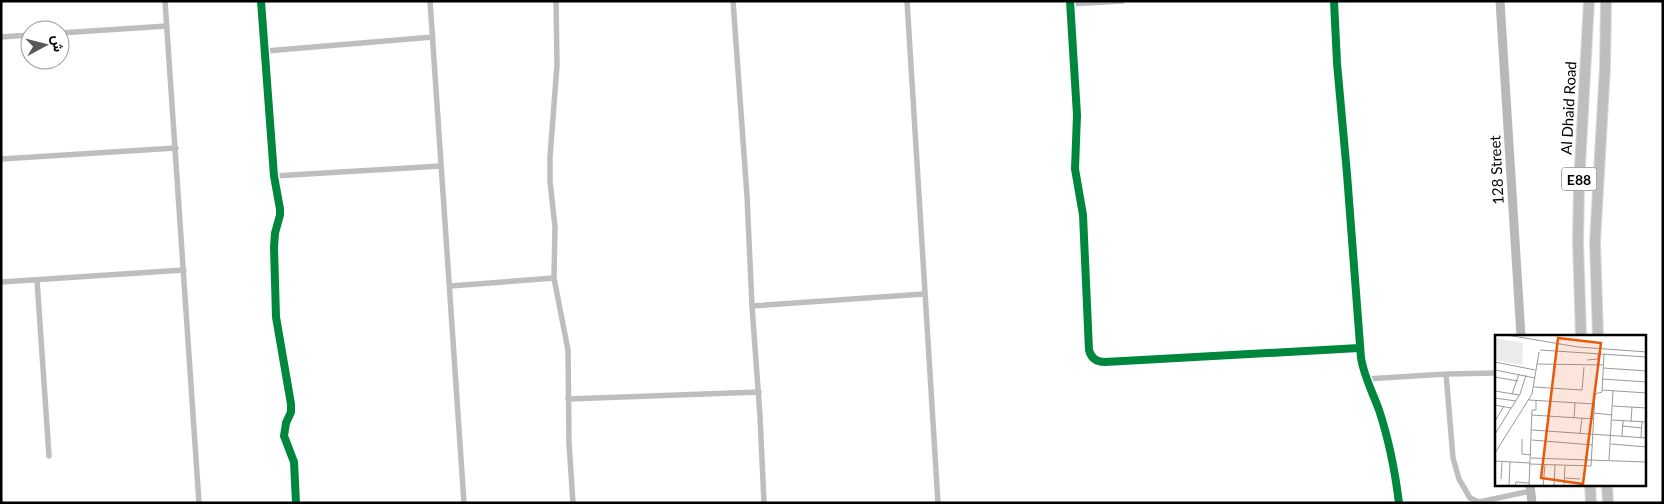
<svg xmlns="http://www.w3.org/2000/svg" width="1664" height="504" font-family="Lato,Vazirmatn,sans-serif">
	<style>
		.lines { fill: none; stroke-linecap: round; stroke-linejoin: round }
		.highway-casing { stroke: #dbdbdb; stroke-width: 12 }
		.street { stroke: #bebebe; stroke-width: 5.5 }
		.secondary { stroke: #b8b8b8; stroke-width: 9 }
		.highway { stroke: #bebebe; stroke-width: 10 }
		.cycleway-casing { stroke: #fff; stroke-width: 11 }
		.cycleway { stroke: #00873e; stroke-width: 8 }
		.labels { text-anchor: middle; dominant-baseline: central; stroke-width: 4; stroke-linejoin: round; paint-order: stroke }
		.shield { fill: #fff; stroke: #4c4c4c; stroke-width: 1 }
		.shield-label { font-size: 14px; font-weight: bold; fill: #000 }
		.street-label { font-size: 15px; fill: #000; stroke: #fff }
		.inset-road { fill: none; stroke: #999; stroke-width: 1 }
		.view { fill: #e8590c; fill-opacity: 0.15; stroke: #e8590c; stroke-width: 2.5 }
		.inset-edge { fill: none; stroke: #000; stroke-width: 2.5 }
	</style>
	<rect width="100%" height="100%" fill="#fff"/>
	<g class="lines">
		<defs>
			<path id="highway" d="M1581,336l-3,-94 1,-58 10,-183
				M1598,336l-3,-94 10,-175 1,-66
				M1590,485l1,18
				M1607,485l1,18"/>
		</defs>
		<use href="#highway" class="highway-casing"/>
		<path class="street" d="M165,1l34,502
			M261,1l13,175 6,33v6l-5,18 -1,14 2,70 15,87v8l-5,11 -2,13 10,26 2,41
			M430,1l34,502
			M556,1l1,64 -7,92v24l5,46 -1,51 14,72 1,93 4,60
			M733,1l14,195 5,110 8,110 4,87
			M907,1l31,502
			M1070,1l7,114 -2,54 8,46 6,135c2,8 7,12 16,12l254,-14
			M1334,1l3,62 10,111 14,184c3,19 12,35 18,52 10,30 16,61 20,93
			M1070,4l52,-3
			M60,33l107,-7
			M1,37l29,-2
			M266,51l167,-14
			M1,159l175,-11
			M274,176l167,-10
			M37,280l12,176
			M1,282l183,-12
			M450,286l104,-8
			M752,306l172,-12
			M1446,374l7,84 6,21 11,19 9,4 52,-11
			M1366,379l80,-5 50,-1
			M568,399l191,-7"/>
		<path class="secondary" d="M1500,1l21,335
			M1530,485l2,18"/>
		<use href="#highway" class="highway"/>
		<defs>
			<path id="cycleway" d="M261,1l13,175 6,33v6l-5,18 -1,14 2,70 15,87v8l-5,11 -2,13 10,26 2,41
				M1070,1l7,114 -2,54 8,46 6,135c2,8 7,12 16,12l254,-14
				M1334,1l3,62 10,111 14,184c3,19 12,35 18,52 10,30 16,61 20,93"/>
		</defs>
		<use href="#cycleway" class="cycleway-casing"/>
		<use href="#cycleway" class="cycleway"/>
	</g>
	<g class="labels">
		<rect class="shield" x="1561.5" y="167.5" width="35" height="23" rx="4"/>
		<g class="shield-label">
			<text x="1579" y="179">E88</text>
		</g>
		<g class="street-label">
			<text transform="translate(1568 108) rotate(-87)">Al Dhaid Road</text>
			<text transform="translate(1496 170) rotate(-93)">128 Street</text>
		</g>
	</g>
	<g transform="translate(1495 335)">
		<rect width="151" height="151" fill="#fff"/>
		<path d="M0,3l28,5 -1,22 -27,-5z" fill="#ebebeb"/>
		<path class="inset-road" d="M12,0l71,12 69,5M45,15l107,7M92,25l11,-1v-5M0,27l40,8M42,29l66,1M108,33l44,3M0,35l40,8M0,42l23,4M107,44l45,3M39,52l48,3 2,-23M57,53l2,-23M107,55l45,3M0,56l24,4M17,59l7,-20M0,63l21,3M34,65l66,4M0,70l16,3M118,71l34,2M99,78l18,2M37,80l62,4M79,83l1,-15M117,85l35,2M0,86l9,-15M136,87l1,-15M127,91l20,2M37,95l115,8M0,99l25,-40 6,-19M85,99l2,-16M127,101l1,-15M146,102l1,-15M27,104v15l9,1M37,105l61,5M116,109l36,3M0,118l37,-59 7,-42M36,123l116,4M114,125l4,-69M0,126l35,2M35,129l61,2 4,-72 7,-2 2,-38M70,143l15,1M6,144l1,-17M69,149l1,-18M14,151l1,-24M20,151l1,-4 13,1M34,151l3,-76h4v-9M48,151l2,-21M59,151l1,-21"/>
		<path class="view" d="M63,3l43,5 -18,141 -42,-6z"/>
		<rect width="151" height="151" class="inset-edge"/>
	</g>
	<rect width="1664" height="504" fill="none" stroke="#000000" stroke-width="5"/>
	<g transform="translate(45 45) rotate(83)"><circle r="24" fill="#ffffff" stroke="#999999"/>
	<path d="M0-4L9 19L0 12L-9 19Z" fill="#595959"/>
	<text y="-8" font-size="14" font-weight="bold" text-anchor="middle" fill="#000000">ش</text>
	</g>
</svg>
